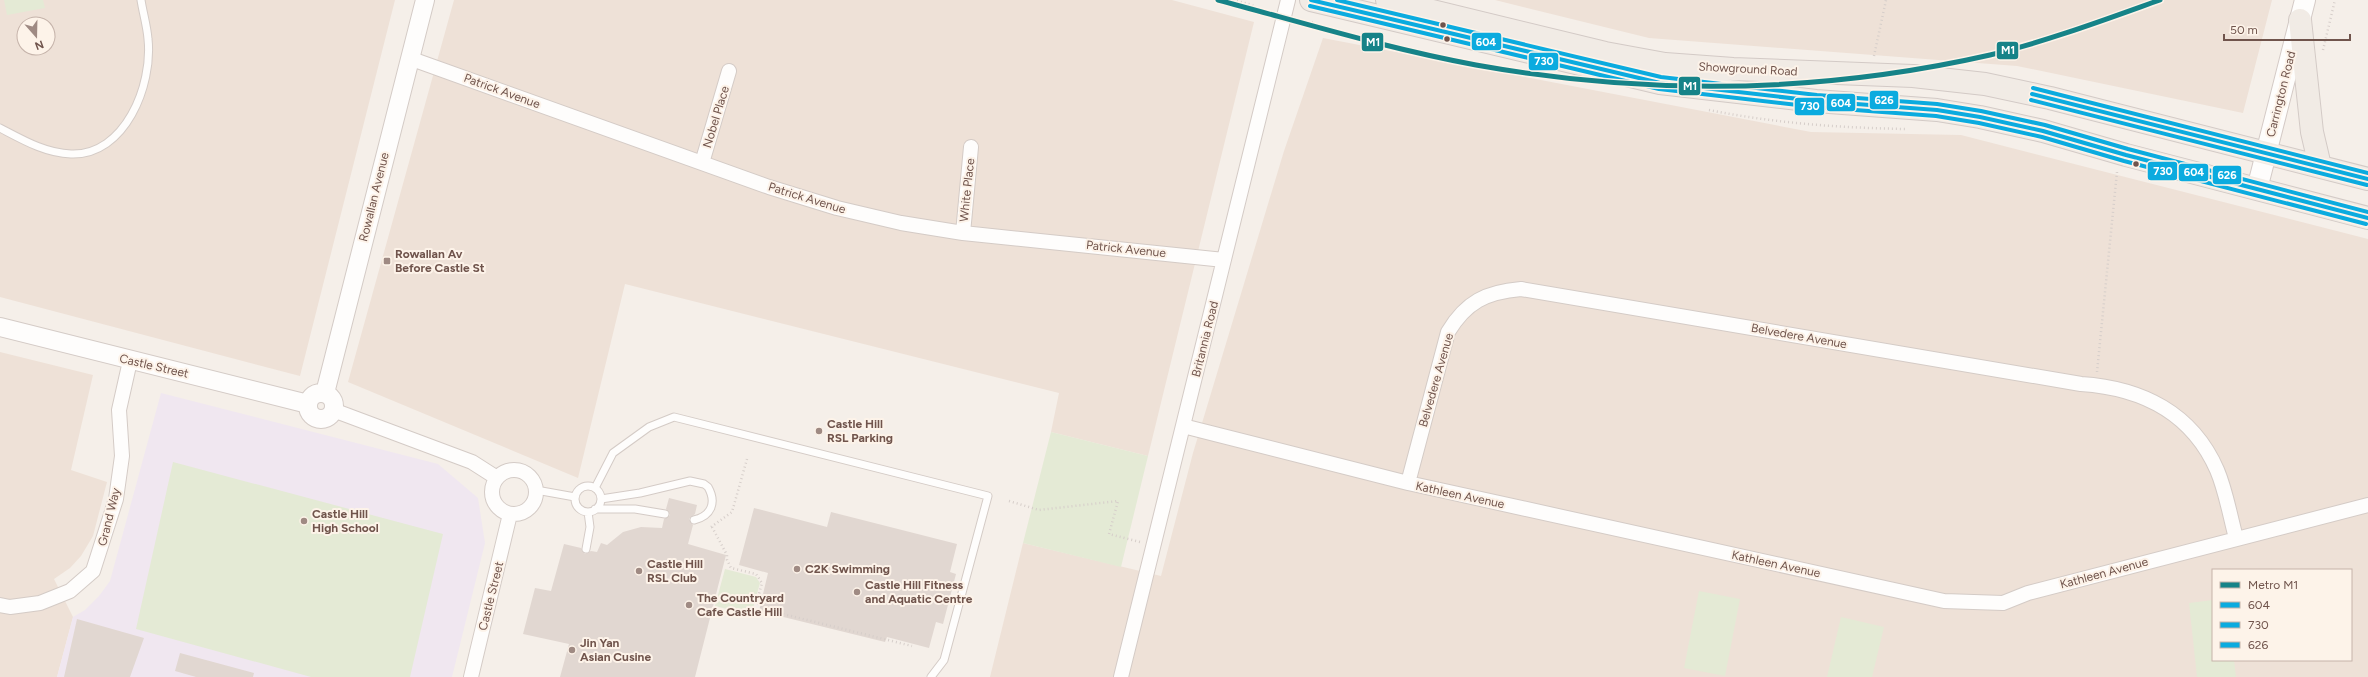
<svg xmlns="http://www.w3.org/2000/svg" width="2368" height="677" font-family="Figtree,sans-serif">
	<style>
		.residential { fill: #eee1d7; fill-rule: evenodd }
		.education { fill: #f0e7f0 }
		.green { fill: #e4ead5 }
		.building { fill: #e1d7d1 }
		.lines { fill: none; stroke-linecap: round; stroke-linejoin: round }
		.service-casing { stroke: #d4cbc6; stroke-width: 9 }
		.minor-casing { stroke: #d4cbc6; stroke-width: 16 }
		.tertiary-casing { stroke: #d4cbc6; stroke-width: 20 }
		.secondary-casing { stroke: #d4cac6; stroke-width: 22 }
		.primary-casing { stroke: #d3cac6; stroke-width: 24 }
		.path { stroke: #d6ceca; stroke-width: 2.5; stroke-dasharray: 1 3; stroke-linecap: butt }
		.service { stroke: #fefdfc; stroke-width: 7 }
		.minor { stroke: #fefdfc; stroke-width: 14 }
		.tertiary { stroke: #fefdfc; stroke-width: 18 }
		.secondary { stroke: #fefdfc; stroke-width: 20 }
		.primary { stroke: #f1ebe5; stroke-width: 22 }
		.bus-1-casing { stroke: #fdf3e9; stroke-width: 7 }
		.bus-2-casing { stroke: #fdf3e9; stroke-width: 7 }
		.bus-3-casing { stroke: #fdf3e9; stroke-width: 7 }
		.bus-1 { stroke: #0babdf; stroke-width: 4 }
		.bus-2 { stroke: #0babdf; stroke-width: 4 }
		.bus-3 { stroke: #0babdf; stroke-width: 4 }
		.metro-1-casing { stroke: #fdf3e9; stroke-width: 8 }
		.metro-1 { stroke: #168388; stroke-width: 5 }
		.bus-dot { fill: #70544c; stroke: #fdf3e9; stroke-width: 1.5 }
		.poi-dot { fill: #9f8a83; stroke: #fdf3e9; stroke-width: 1.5 }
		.labels { text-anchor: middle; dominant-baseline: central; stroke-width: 4; stroke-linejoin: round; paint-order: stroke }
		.street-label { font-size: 12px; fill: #70544c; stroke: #fdf3e9 }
		.poi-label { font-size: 12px; font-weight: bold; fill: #70544c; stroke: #fdf3e9; text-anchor: start }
		.line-badge { stroke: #fdf3e9; stroke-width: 1.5 }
		.badge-label { font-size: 11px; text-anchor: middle; font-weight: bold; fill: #fff }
	</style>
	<rect width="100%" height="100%" fill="#f5efe9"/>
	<path class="residential" d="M0,0h395l-95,376 -300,-79zM24,24h24v24h-24z
		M454,0h718l82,22 -106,434 -97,-24 8,-39 -434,-109 -47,194 -230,-96z
		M1495,0h777l-29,113 -226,-47 -368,-28z
		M1323,38l488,94 150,3 407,104v438h-1378l33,-134 138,33 32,-123 91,-302zM2213,570h138v90h-138z
		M0,352l93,23 -22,95 36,12 -14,54 -12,20 -11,12 -16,11 19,38 -16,60h-57z"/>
	<path class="education" d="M161,393l277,71 40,34 7,45 -33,134h-395l16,-60 12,-7 14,-14 11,-15z"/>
	<path class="green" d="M4,0h39l2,8 -38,7z
		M1051,432l97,24 -27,111 -98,-24z
		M173,462l270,72 -33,143h-99l-175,-48z
		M725,569l31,8 4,6 -9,32 -36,-9z
		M1699,591l41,8 -15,77 -41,-8z
		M2213,600v60h21l2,17h-39l-8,-74z
		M1841,617l43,10 -12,50h-45z"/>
	<path class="building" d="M669,498l28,7 -2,9 -6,5 4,6 -5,19 38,11 -31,122h-135l9,-33 -46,-10 12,-46 16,3 13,-47 17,4 4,6 6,-3 6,1 4,-9 6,2 16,-13 18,-5 21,1 2,-9 6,-4 -4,-6z
		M754,508l73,19 4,-15 126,32 -7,28 6,2 -13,50 -7,-2 -7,26 -42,-11 -2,5 -126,-31 9,-38 -29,-8z
		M77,619l67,19 -14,39h-66z
		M180,653l74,20 -1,4h-57l-21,-6z"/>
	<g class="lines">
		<defs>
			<path id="service" d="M0,128c23,12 45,25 71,26 54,2 82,-69 77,-115 -1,-13 -5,-26 -7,-39
				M575 499a13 13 0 1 1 26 0a13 13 0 1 1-26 0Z
				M595,488l18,-35 36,-26 25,-10 314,79 -44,164 -13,17
				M536,490l39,7
				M601,499l39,-6 50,-12 14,3 4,3c9,16 3,29 -14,33
				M595,509h40l30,5
				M586,549l4,-22 -2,-15"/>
			<path id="minor" d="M409,58l360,129 68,21 64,15 62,10 261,27
				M702,163l27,-92
				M963,233l8,-86
				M333,410l139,52 25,16
				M1183,426l225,57 536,118 59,2 25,-10 340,-88
				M492 492a22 22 0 1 1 44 0a22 22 0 1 1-44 0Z
				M1408,483l40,-151c18,-30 38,-40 73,-43l560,95c61,4 111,29 136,86 9,21 13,46 19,68
				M0,605l10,2 30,-4 30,-12 23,-20 23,-72 6,-43 -3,-46 11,-49
				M471,677l39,-163
				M1121,677l167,-677"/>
			<path id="tertiary" d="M0,327l308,77
				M308 406a13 13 0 1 1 26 0a13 13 0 1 1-26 0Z
				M325,393l100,-393"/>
			<path id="secondary" d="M2257,189l48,-189"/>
			<path id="primary" d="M1311,0l349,83 156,18 121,9 43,7 63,14 83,24 242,63
				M1387,0l218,53 60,11 68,5 180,7 72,8 65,14 318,81
				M2300,20l12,112 8,34"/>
		</defs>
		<use href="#service" class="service-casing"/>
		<use href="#minor" class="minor-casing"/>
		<use href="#tertiary" class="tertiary-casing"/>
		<use href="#secondary" class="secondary-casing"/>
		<use href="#primary" class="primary-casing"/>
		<path class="path" d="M1233,0l19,5 11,9
			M1300,23l16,-1
			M2323,50l12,-50
			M1874,56l12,-56
			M1709,110c64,13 132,18 198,19
			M2097,372l20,-200
			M1009,501l30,9 79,-9 -9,33 31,8
			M711,527l21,-15 15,-53
			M712,527l15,28v5l4,8 25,6 6,9 -5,19 6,7 149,37"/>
		<use href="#service" class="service"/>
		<use href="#minor" class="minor"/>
		<use href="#tertiary" class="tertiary"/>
		<use href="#secondary" class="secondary"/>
		<use href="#primary" class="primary"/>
		<defs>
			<path id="bus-1" d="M1311,0l349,83 156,18 121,9 43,7 63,14 83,24 242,63
				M2032,94l336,85"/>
			<path id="bus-2" d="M1310,6l349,83 156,18 121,9 43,7 63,14 82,24 242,63
				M2031,100l336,85"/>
			<path id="bus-3" d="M1337,0l324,77 156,18 120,9 44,7 64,14 83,24 240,63
				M2033,88l335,85"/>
		</defs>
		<use href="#bus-1" class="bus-1-casing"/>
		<use href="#bus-2" class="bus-2-casing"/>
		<use href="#bus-3" class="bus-3-casing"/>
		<use href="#bus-1" class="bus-1"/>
		<use href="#bus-2" class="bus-2"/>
		<use href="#bus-3" class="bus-3"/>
		<defs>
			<path id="metro-1" d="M1218,0c86,23 171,49 258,65 173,31 342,29 514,-10 58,-14 114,-35 170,-55"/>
		</defs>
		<use href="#metro-1" class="metro-1-casing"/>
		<use href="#metro-1" class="metro-1"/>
	</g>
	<g class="bus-dot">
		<circle cx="1443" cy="25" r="3.5"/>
		<circle cx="1447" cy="39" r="3.5"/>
		<circle cx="2136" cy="164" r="3.5"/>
	</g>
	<g class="poi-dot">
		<rect x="383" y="257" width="8" height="8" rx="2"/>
		<circle cx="819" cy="431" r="4"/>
		<circle cx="304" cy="521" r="4"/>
		<circle cx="797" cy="569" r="4"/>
		<circle cx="639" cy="571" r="4"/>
		<circle cx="857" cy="592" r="4"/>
		<circle cx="689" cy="605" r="4"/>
		<circle cx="572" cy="650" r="4"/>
	</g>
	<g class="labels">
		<g class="street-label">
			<text transform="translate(1748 69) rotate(3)">Showground Road</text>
			<text transform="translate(502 91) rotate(20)">Patrick Avenue</text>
			<text transform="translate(2281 94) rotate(-76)">Carrington Road</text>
			<text transform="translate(716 117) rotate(-73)">Nobel Place</text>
			<text transform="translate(967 190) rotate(-84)">White Place</text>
			<text transform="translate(374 197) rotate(-76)">Rowallan Avenue</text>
			<text transform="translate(807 198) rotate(17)">Patrick Avenue</text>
			<text transform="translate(1126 249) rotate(6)">Patrick Avenue</text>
			<text transform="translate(1799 336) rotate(10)">Belvedere Avenue</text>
			<text transform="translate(1205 339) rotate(-76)">Britannia Road</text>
			<text transform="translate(154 366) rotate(13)">Castle Street</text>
			<text transform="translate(1436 380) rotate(-74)">Belvedere Avenue</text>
			<text transform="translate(1460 495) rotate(12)">Kathleen Avenue</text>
			<text transform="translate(109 517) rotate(-76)">Grand Way</text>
			<text transform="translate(1776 564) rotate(12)">Kathleen Avenue</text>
			<text transform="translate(2104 573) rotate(-15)">Kathleen Avenue</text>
			<text transform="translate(491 596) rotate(-76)">Castle Street</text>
		</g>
		<g class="poi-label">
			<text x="395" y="254">Rowallan Av<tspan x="395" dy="14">Before Castle St</tspan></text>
			<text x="827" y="424">Castle Hill<tspan x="827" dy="14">RSL Parking</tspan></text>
			<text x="312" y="514">Castle Hill<tspan x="312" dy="14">High School</tspan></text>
			<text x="647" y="564">Castle Hill<tspan x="647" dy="14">RSL Club</tspan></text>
			<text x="805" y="569">C2K Swimming</text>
			<text x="865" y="585">Castle Hill Fitness<tspan x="865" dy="14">and Aquatic Centre</tspan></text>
			<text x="697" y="598">The Countryard<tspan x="697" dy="14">Cafe Castle Hill</tspan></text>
			<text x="580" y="643">Jin Yan<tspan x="580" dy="14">Asian Cusine</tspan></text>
		</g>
	</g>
	<g class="line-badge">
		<rect x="1471" y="32" width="31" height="19" rx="4" fill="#0babdf"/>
		<rect x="1361" y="32" width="23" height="20" rx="4" fill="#168388"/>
		<rect x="1996" y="41" width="23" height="19" rx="4" fill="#168388"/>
		<rect x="1528" y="52" width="31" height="19" rx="4" fill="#0babdf"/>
		<rect x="1678" y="76" width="23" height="20" rx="4" fill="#168388"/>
		<rect x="1869" y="90" width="30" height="20" rx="4" fill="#0babdf"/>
		<rect x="1826" y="93" width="30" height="19" rx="4" fill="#0babdf"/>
		<rect x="1794" y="97" width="31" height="19" rx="4" fill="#0babdf"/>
		<rect x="2147" y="161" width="31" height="20" rx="4" fill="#0babdf"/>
		<rect x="2178" y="163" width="31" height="19" rx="4" fill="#0babdf"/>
		<rect x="2212" y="165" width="30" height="20" rx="4" fill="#0babdf"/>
	</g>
	<g class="badge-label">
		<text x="1486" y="46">604</text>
		<text x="1373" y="46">M1</text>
		<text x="2008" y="54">M1</text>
		<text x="1544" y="65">730</text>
		<text x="1690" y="90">M1</text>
		<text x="1884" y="104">626</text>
		<text x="1841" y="107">604</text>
		<text x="1810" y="110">730</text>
		<text x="2163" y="175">730</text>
		<text x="2194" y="176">604</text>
		<text x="2227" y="179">626</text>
	</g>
	<rect x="2212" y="569" width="140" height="92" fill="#fdf3e9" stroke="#c5b3aa"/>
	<rect x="2220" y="582" width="20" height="6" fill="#168388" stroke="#c5b3aa"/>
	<text x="2248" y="589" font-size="12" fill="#70544c">Metro M1</text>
	<rect x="2220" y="602" width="20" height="6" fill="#0babdf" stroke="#c5b3aa"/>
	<text x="2248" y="609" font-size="12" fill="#70544c">604</text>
	<rect x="2220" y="622" width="20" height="6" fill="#0babdf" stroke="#c5b3aa"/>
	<text x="2248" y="629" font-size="12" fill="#70544c">730</text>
	<rect x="2220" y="642" width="20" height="6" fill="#0babdf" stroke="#c5b3aa"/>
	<text x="2248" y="649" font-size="12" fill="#70544c">626</text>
	<g transform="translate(36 36) rotate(160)"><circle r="19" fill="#fdf3e9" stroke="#c5b3aa"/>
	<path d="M0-3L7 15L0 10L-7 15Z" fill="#9f8a83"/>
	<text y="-6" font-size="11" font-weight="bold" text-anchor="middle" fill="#70544c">N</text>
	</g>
	<path d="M2224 34v6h126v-6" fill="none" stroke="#70544c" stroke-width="2"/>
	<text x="2230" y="34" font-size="12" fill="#70544c" stroke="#fdf3e9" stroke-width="3" paint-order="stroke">50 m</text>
</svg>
